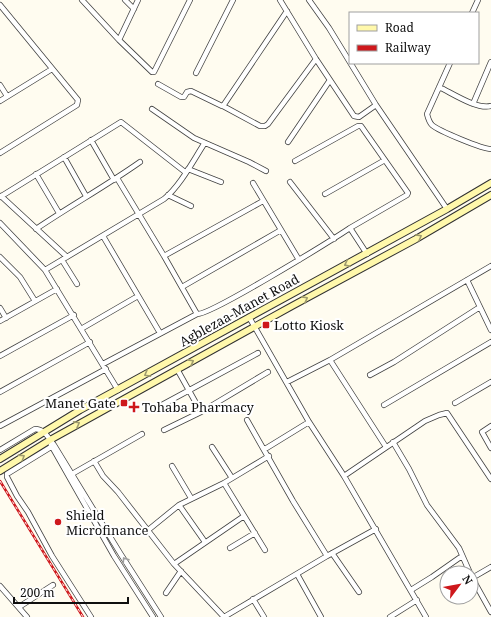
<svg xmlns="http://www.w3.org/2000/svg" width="491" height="617" font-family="'Noto Serif',serif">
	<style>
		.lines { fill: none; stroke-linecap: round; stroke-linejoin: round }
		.minor-casing { stroke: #424242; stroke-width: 6 }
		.secondary-casing { stroke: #313131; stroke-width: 8 }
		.minor { stroke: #fff; stroke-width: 4.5 }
		.secondary { stroke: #fff8ab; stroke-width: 6 }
		.rail-casing { stroke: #ce181c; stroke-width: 2.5 }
		.rail { stroke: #fff; stroke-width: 1; stroke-dasharray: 3; stroke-linecap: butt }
		.oneway { stroke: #9f9b6d }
		.oneway2 { stroke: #9f9f9f }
		.poi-dot { fill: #ce181c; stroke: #fff; stroke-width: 1.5 }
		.labels { text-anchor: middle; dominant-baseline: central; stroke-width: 4; stroke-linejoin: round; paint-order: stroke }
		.street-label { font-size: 13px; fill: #0f0f0f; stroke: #fff }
		.poi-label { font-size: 13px; fill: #0f0f0f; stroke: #fff; text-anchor: start }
	</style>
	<rect width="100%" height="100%" fill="#fffcf0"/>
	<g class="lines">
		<defs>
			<path id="minor" d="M82,0l37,40 33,32h2l36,-72
				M125,0l9,9
				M280,0l36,59 38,57 5,1 17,-12
				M309,0l20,28 47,77 71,104
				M0,5l78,95 -1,5 -77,48
				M472,13l6,-13
				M119,40l19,-40
				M450,63l-23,51c1,4 2,8 5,11 7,6 50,24 59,24
				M196,73l37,-73
				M158,84l23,13h3l3,-5 4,-1 31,15h1l64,-95
				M0,85l7,11
				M439,87c13,6 38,23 52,19
				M0,101l52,-32
				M473,104l18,-42
				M223,106l37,20h5l3,-2 48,-65
				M152,109l42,29 55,24 17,9
				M91,140l23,40
				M288,142l42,-62
				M64,157l22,39
				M295,161l63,-35h3l47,67 -1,2 -57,33 17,26
				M188,169l33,13
				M36,174l23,39
				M117,178l47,78 33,58
				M290,182l44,57
				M253,183l46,77
				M325,194l60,-34
				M168,195l23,11
				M1,196l66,61
				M0,197l121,-75 64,50
				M0,223l45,47 73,120
				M36,229c34,-23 70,-43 104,-67
				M103,236l57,97
				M164,256l99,-55
				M0,257l20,20 15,24
				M62,260l15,24
				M45,270l119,-71c16,-13 29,-38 40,-55
				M467,280l24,50
				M182,287l99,-57
				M0,308l6,10
				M249,317l60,105 35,54 82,141
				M0,321l57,-32
				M81,329l57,-33
				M0,356l74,-41
				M330,360l56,87
				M103,364l94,-50c12,2 135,-74 153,-86
				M177,369l24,43
				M370,375l24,-13 86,-55
				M287,382l43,-22 161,-94
				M0,392l90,-50
				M455,403l36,-21
				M384,405l107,-63
				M160,406l98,-53
				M247,420l46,81 34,55
				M0,426l106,-57
				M491,426l-9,6 9,16
				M164,430l37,-18 67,-40
				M393,442l16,27 18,36 32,43 11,25
				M51,445l63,111 39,61
				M51,447l-44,27v3l10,19 11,16 24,44 39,61
				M212,447l20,31
				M265,449l44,-27
				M0,450l35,-21c10,0 13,9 19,16l66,108 41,64
				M94,461l9,15 15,16 56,72 50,53
				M172,466l19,32
				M72,474l70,-40
				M344,476l81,-55 14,-6 8,-2 44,66
				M224,483l41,67
				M179,505l26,37
				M147,531l32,-26 45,-22 45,-27
				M230,548l25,-15
				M332,553l27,39
				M174,564l70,-48
				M297,574l24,43
				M471,576l20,36
				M472,578l19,-11
				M0,586l27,31
				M411,590l21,-13 30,-21
				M166,593l15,-22
				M253,599l11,18
				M19,607l34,-22
				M224,617l103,-61 49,-27
				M390,617l27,-17"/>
			<path id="secondary" d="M0,459l80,-49 367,-201 44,-26
				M0,471l50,-31 242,-134 124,-67 75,-44"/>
		</defs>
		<use href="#minor" class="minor-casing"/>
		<use href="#secondary" class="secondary-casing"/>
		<use href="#minor" class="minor"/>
		<use href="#secondary" class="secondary"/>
		<defs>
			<path id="rail" d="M0,481l83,136"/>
		</defs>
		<use href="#rail" class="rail-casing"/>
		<use href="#rail" class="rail"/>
	</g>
	<defs><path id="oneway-chevron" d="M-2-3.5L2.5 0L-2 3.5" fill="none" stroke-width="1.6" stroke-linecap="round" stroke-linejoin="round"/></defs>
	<g class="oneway">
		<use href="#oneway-chevron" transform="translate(419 237) rotate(-29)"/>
		<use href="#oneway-chevron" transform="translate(347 264) rotate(153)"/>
		<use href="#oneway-chevron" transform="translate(305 299) rotate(-28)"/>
		<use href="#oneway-chevron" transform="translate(191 362) rotate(-28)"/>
		<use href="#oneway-chevron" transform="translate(147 374) rotate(151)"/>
		<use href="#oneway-chevron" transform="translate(77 424) rotate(-29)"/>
		<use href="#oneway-chevron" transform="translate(22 457) rotate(-32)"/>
	</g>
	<use class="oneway2" href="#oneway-chevron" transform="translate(125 560) rotate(-123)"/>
	<g class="poi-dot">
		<rect x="262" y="321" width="8" height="8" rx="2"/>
		<rect x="120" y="399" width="8" height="8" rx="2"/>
		<path d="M132 401h4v4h4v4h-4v4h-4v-4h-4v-4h4z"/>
		<circle cx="58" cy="522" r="4"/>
	</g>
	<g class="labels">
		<g class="street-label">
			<text transform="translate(239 310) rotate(-29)">Agblezaa-Manet Road</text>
		</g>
		<g class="poi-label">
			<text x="274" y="325">Lotto Kiosk</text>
			<text x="116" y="403" text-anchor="end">Manet Gate</text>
			<text x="142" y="407">Tohaba Pharmacy</text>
			<text x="66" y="515">Shield<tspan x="66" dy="15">Microfinance</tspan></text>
		</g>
	</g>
	<rect x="349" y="12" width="130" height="52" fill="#ffffff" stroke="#9f9f9f"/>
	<rect x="357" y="25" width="20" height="6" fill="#fff8ab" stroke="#9f9f9f"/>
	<text x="385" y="32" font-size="12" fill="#0f0f0f">Road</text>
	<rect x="357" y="45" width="20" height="6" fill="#ce181c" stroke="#9f9f9f"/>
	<text x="385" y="52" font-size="12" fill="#0f0f0f">Railway</text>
	<g transform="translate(459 585) rotate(58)"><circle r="19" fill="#ffffff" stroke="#9f9f9f"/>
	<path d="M0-3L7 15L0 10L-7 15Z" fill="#ce181c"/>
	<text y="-6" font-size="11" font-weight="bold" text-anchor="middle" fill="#0f0f0f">N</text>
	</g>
	<path d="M14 597v6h114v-6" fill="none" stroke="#0f0f0f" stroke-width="2"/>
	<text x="20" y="597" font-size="12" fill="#0f0f0f" stroke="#ffffff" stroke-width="3" paint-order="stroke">200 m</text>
</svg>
